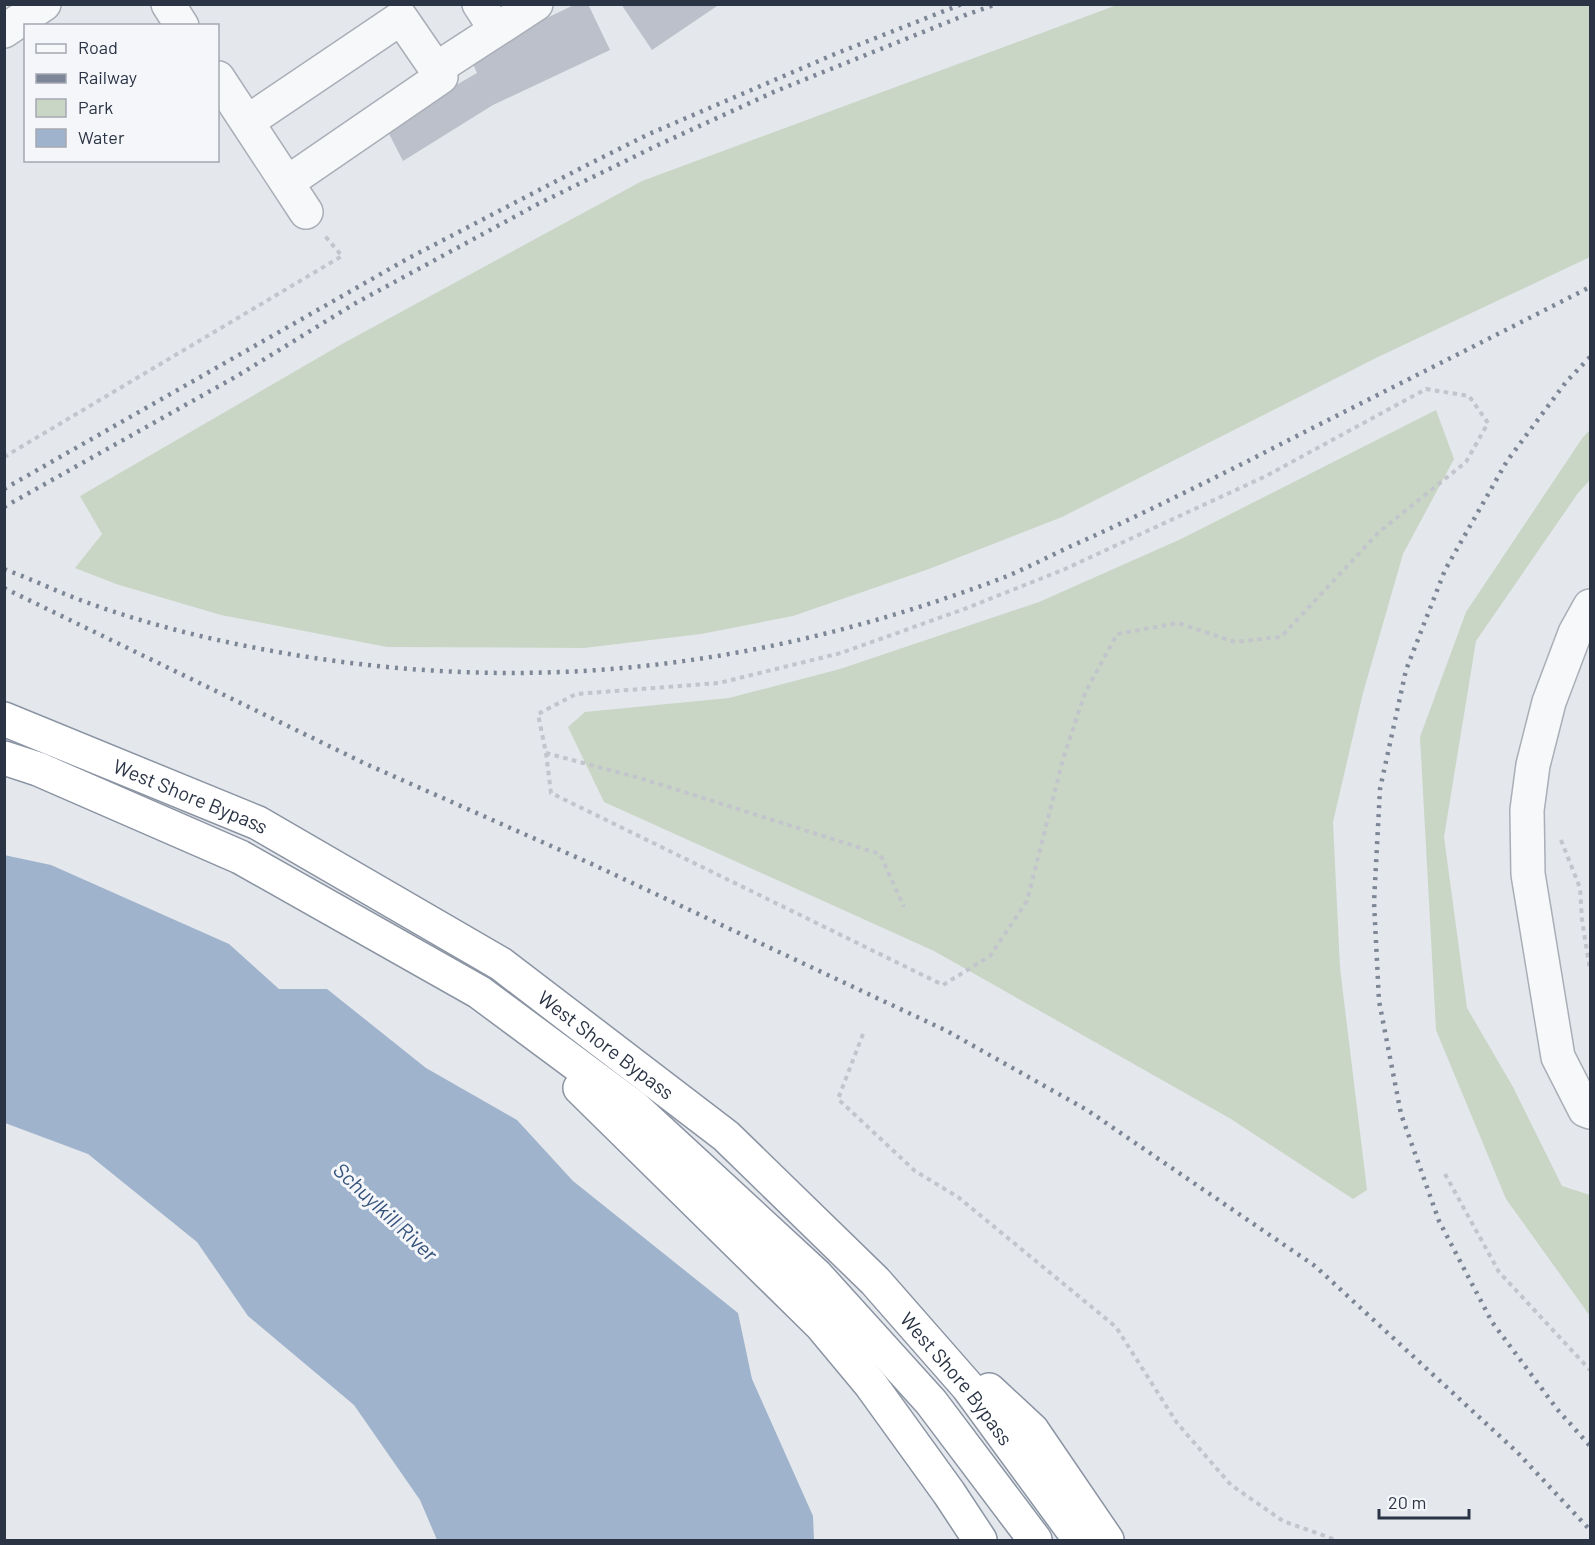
<svg xmlns="http://www.w3.org/2000/svg" width="1595" height="1545" font-family="Barlow,sans-serif">
	<style>
		.green { fill: #c9d6c5 }
		.water { fill: #9fb4cc }
		.building { fill: #bbc0ca }
		.lines { fill: none; stroke-linecap: round; stroke-linejoin: round }
		.minor-casing { stroke: #a9aeb7; stroke-width: 36 }
		.highway-casing { stroke: #8b94a3; stroke-width: 36 }
		.path { stroke: #c2c5cb; stroke-width: 4; stroke-dasharray: 4.5 4.5; stroke-linecap: butt }
		.minor { stroke: #f7f8fa; stroke-width: 33 }
		.highway { stroke: #fff; stroke-width: 33 }
		.rail { stroke: #7d8696; stroke-width: 4.5; stroke-dasharray: 3 6; stroke-linecap: butt }
		.labels { text-anchor: middle; dominant-baseline: central; stroke-width: 6; stroke-linejoin: round; paint-order: stroke }
		.street-label { font-size: 20px; fill: #2b3445; stroke: #f4f6f9 }
		.water-label { font-size: 21px; font-style: italic; fill: #34527a; stroke: #f4f6f9 }
	</style>
	<rect width="100%" height="100%" fill="#e4e7ec"/>
	<path class="green" d="M1117,5h473v252l-212,100 -316,160 -133,52 -136,47 -92,18 -117,14 -197,-1 -166,-32 -105,-31 -41,-16 27,-34 -22,-38 262,-152 300,-163z
		M1436,410l18,49 -51,95 -40,139 -30,129 7,146 27,222 -14,9 -122,-80 -297,-168 -330,-149 -36,-75 17,-15 144,-14 111,-29 199,-67 142,-63z
		M1590,430v50l-12,13 -102,148 -32,196 23,171 46,79 49,99 28,9v121l-84,-117 -70,-169 -16,-293 46,-125 117,-175z"/>
	<path class="water" d="M4,855l47,10 178,79 50,45h48l99,79 91,52 56,61 165,132 14,66 61,137 1,24h-377l-17,-40 -66,-95 -106,-89 -51,-74 -109,-88 -83,-31z"/>
	<path class="building" d="M576,4h12l22,46 -117,55 -90,56 -18,-35 92,-53 -8,-18z
		M621,4h99l-68,46z"/>
	<g class="lines">
		<defs>
			<path id="minor" d="M168,4l14,22
				M479,4l17,26
				M4,31l40,-27
				M436,69l100,-65
				M218,78l88,134
				M247,122l154,-104 35,51 5,8 -153,105
				M1590,606l-15,27 -26,69 -16,63 -6,45 1,64 30,183 27,53 5,2"/>
			<g id="highway">
				<path id="s1" d="M4,719l254,104 243,141 225,172 149,145 93,106 112,153"/>
				<path d="M4,758l34,11 202,88 239,135 155,115 182,168 115,127 104,138"/>
				<path d="M580,1088l241,237 50,60 78,108 31,47"/>
				<path d="M989,1390l43,40 75,110"/>
			</g>
		</defs>
		<use href="#minor" class="minor-casing"/>
		<use href="#highway" class="highway-casing"/>
		<path class="path" d="M4,457l338,-201 -17,-20
			M546,753l5,40 392,192 47,-29 37,-55 36,-142 22,-66 32,-59 61,-11 57,19 46,-5 98,-105 87,-70 22,-39 -19,-27 -43,-7 -160,87 -201,93 -98,39 -126,45 -122,30 -143,11 -38,20 8,39 97,26 237,75 24,53
			M1561,840l19,48 2,32 8,50
			M863,1034l-25,65 77,72 43,26 158,130 61,96 54,62 52,36 53,19
			M1445,1174l54,98 91,98"/>
		<use href="#minor" class="minor"/>
		<use href="#highway" class="highway"/>
		<path class="rail" d="M1590,357l-24,25 -59,79 -62,109 -39,100 -26,119 -6,113 5,99 22,113 38,107 53,101 65,87 33,37
			M4,489l403,-230 180,-94 62,-31 186,-80 127,-50
			M4,507l233,-131 117,-72 184,-100 120,-59 118,-54 192,-77 29,-10
			M4,569c27,10 52,22 79,32 79,29 162,47 245,59 237,33 449,2 672,-81 23,-9 46,-21 69,-32 59,-26 117,-55 175,-84 115,-59 231,-117 346,-176
			M4,588l362,176 228,101 353,166 140,79 228,156 202,186 73,78"/>
	</g>
	<g class="labels">
		<g class="street-label">
			<text stroke="none"><textPath href="#s1" startOffset="202">West Shore Bypass</textPath></text>
			<text stroke="none"><textPath href="#s1" startOffset="688">West Shore Bypass</textPath></text>
			<text stroke="none"><textPath href="#s1" startOffset="1174">West Shore Bypass</textPath></text>
		</g>
		<g class="water-label">
			<text transform="translate(386 1211) rotate(43)">Schuylkill River</text>
		</g>
	</g>
	<rect width="1595" height="1545" fill="none" stroke="#2b3445" stroke-width="12"/>
	<rect x="24" y="24" width="195" height="138" fill="#f4f6f9" stroke="#a4a8b1" stroke-width="1.5"/>
	<rect x="36" y="44" width="30" height="9" fill="#f7f8fa" stroke="#a4a8b1" stroke-width="1.5"/>
	<text x="78" y="54" font-size="18" fill="#2b3445">Road</text>
	<rect x="36" y="74" width="30" height="9" fill="#7d8696" stroke="#a4a8b1" stroke-width="1.5"/>
	<text x="78" y="84" font-size="18" fill="#2b3445">Railway</text>
	<rect x="36" y="99" width="30" height="18" fill="#c9d6c5" stroke="#a4a8b1" stroke-width="1.5"/>
	<text x="78" y="114" font-size="18" fill="#2b3445">Park</text>
	<rect x="36" y="129" width="30" height="18" fill="#9fb4cc" stroke="#a4a8b1" stroke-width="1.5"/>
	<text x="78" y="144" font-size="18" fill="#2b3445">Water</text>
	<path d="M1379 1509v9h90v-9" fill="none" stroke="#2b3445" stroke-width="3"/>
	<text x="1388" y="1509" font-size="18" fill="#2b3445" stroke="#f4f6f9" stroke-width="4.5" paint-order="stroke">20 m</text>
</svg>
